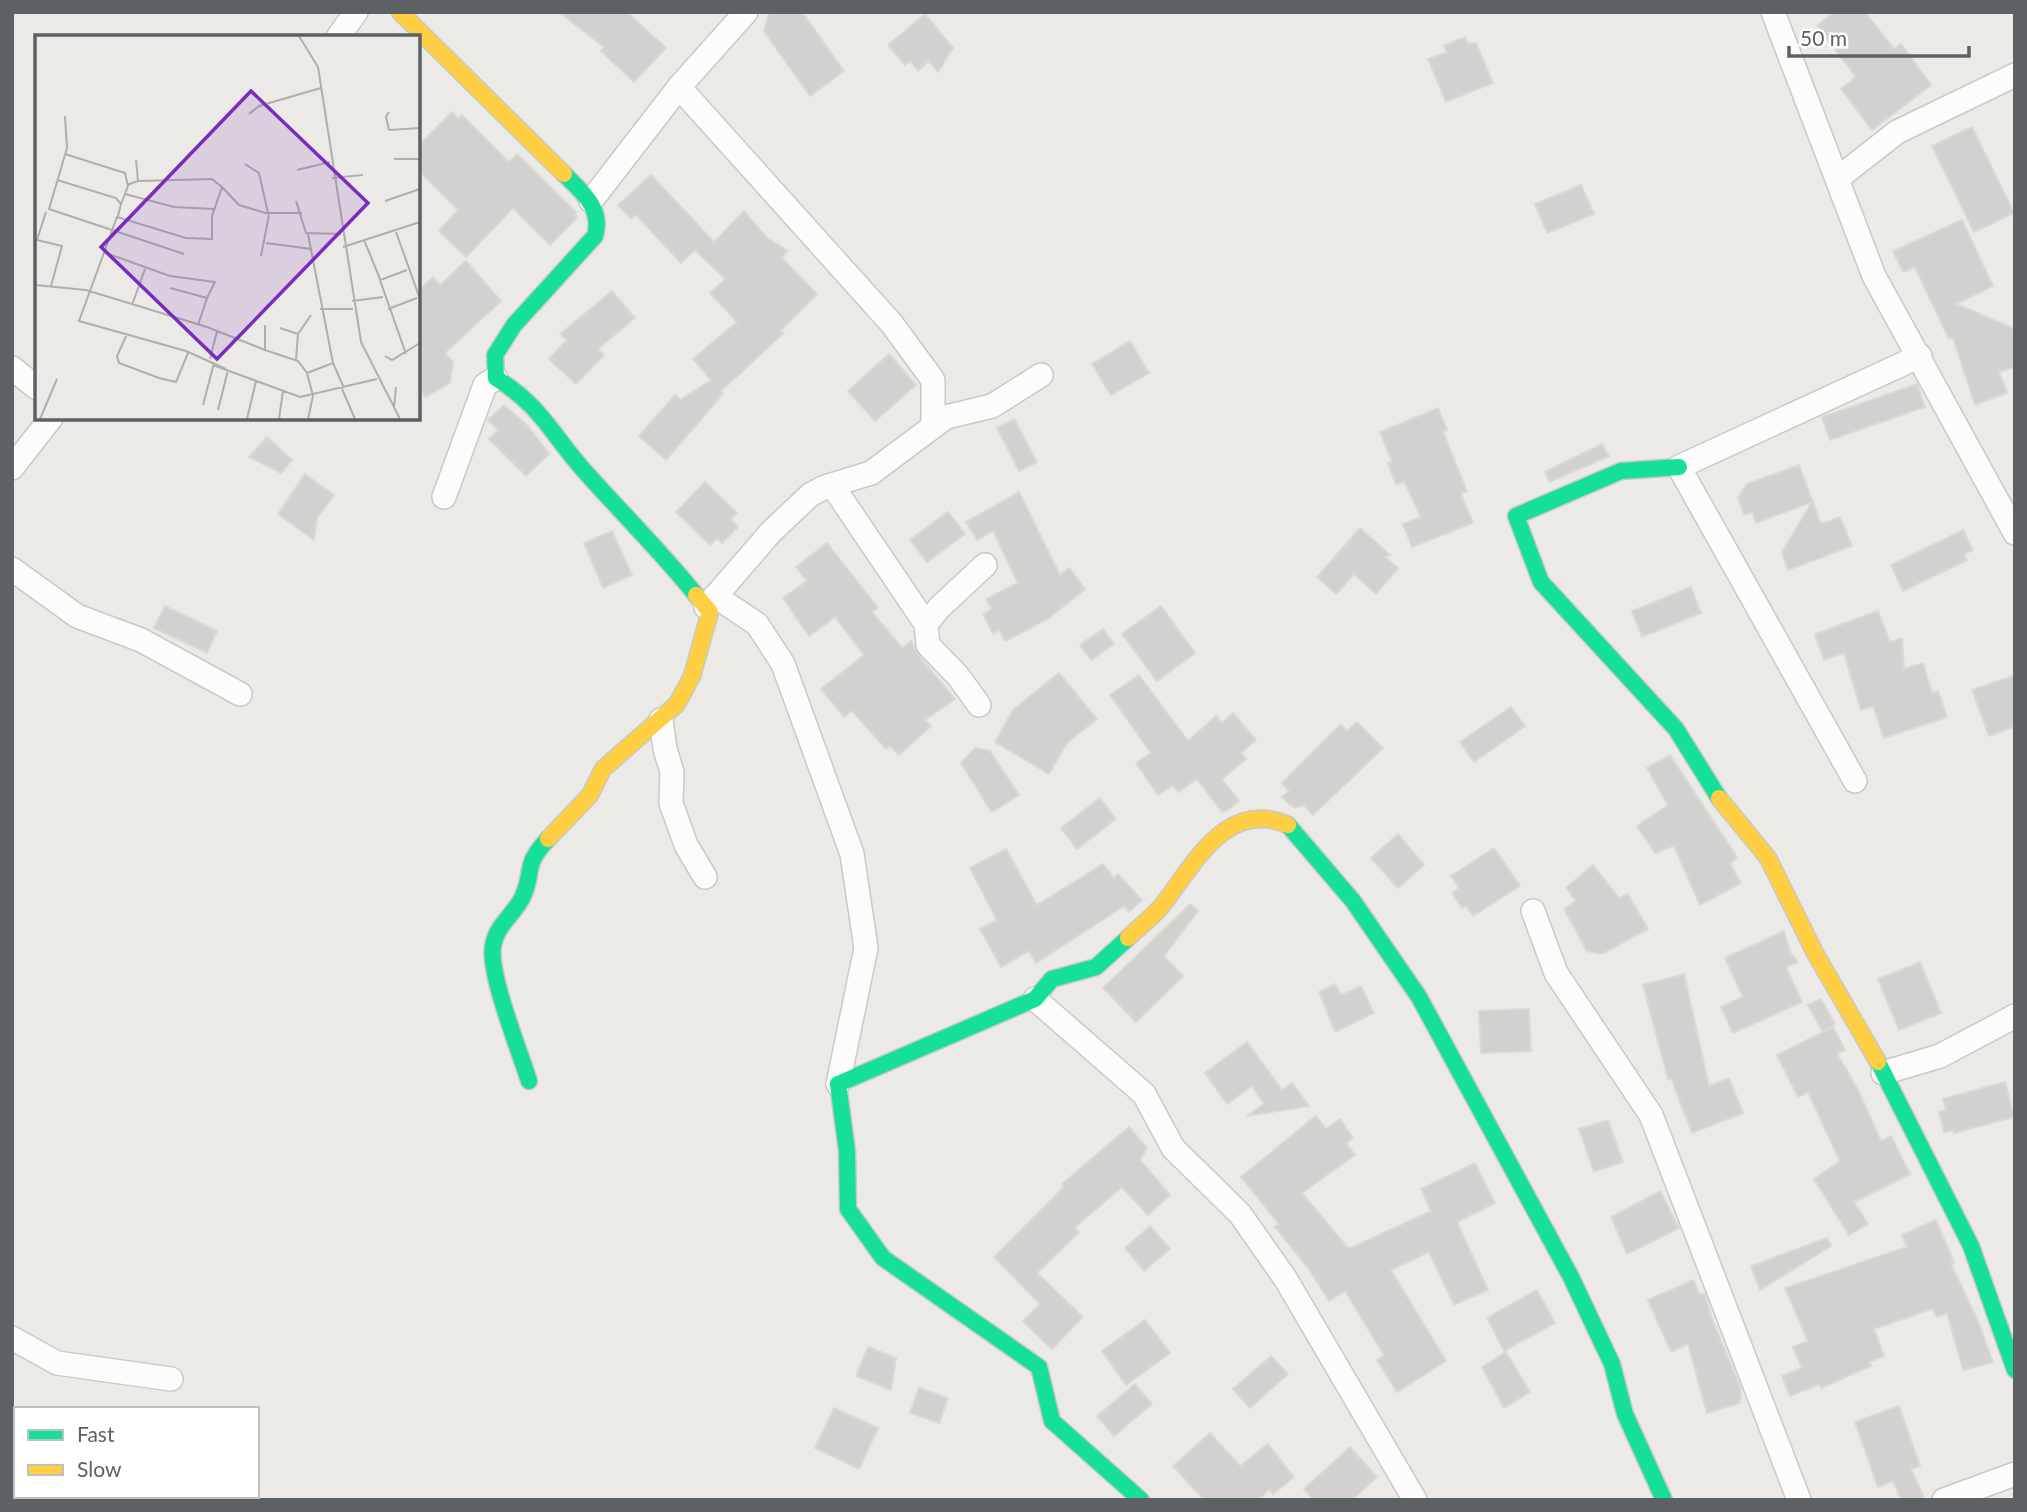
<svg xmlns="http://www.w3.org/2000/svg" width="2027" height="1512" font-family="Lato,sans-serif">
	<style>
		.building { fill: #d3d1cf; stroke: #dbd9d5; stroke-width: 2 }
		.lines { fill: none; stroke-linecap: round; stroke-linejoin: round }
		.street-casing { stroke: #c8c9c8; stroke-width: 26 }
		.fast-casing { stroke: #c8c9c8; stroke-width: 19 }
		.slow-casing { stroke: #c8c9c8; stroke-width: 19 }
		.street { stroke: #fcfcfb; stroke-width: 23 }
		.fast { stroke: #16e098; stroke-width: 16 }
		.slow { stroke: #ffcf43; stroke-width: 16 }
		.inset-road { fill: none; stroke: #aeafae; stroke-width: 2 }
		.view { fill: #7b2cbf; fill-opacity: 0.15; stroke: #7b2cbf; stroke-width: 3.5 }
		.inset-edge { fill: none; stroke: #5c6164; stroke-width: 3.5 }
	</style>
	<rect width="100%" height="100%" fill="#eceae6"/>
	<path class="building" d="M559,12h68l39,36 -32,34 -33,-31 3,-4z
		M769,12h33l42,59 -34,25 -46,-65z
		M1834,12h31l29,37 7,-5 30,41 -59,45 -31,-41 15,-12 -39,-51z
		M925,14l28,34 -15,24 -9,-11 -11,10 -8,-10 -5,4 -17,-20z
		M1465,37l3,7 8,-1 17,40 -47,19 -18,-43 19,-7 -3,-6z
		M452,112l6,6 4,-3 47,47 8,-8 58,57 2,7 -27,27 -37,-37 -47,49 -27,-26 19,-21 -40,-40v-24z
		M1972,127l42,86 -40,19 -42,-86z
		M651,175l63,67 30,-31 23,27 21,13 -6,7 35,36 -36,36 3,3 -63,58 2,3 -57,66 -27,-24 36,-41 5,5 31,-20 -18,-21 44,-37 -27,-29 15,-14 -30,-29 -14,13 -45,-48 -5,4 -13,-14z
		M1581,185l13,29 -47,19 -12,-29z
		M1962,220l31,66 -37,18 59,25v38l-16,5 8,21 -32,12 -22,-67 -4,1 -34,-72 -12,5 -10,-21z
		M466,261l35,40 -56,52 8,9 -3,21 -24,14 -8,-9v-97l15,-14 7,8z
		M612,291l23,27 -37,31 6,6 -28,29 -27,-25 18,-19 -7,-6z
		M1130,341l19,32 -38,22 -19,-31z
		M889,354l27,31 -41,36 -27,-30z
		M1917,384l8,23 -95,33 -8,-23z
		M504,405l24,21 21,28 -23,22 -37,-37 9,-9 -10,-10z
		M1438,408l9,22 -4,2 24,59 -6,3 12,29 -61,24 -9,-23 18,-7 -17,-36 -8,4 -8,-22 4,-1 -12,-30z
		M1014,419l23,43 -18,9 -22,-43z
		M267,437l25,23 -11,13 -32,-16z
		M1602,444l7,12 -59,26 -5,-10z
		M1799,465l22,59 19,-7 12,29 -64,24 -6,-18 30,-50 -56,21 -4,-11 -8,3 -6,-17 9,-14z
		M305,474l29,21 -17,23 -3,22 -36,-26z
		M705,482l32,31 -6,6 7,8 -16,16 -5,-5 -7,7 -34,-33z
		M1019,492l41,83 9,-7 16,21 -37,30 -43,22 -6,-11 -6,4 -10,-20 9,-5 -6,-10 32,-16 -25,-52 -16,9 -11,-18z
		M948,512l17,22 -38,28 -17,-22z
		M1360,528l30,27 -5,2 13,11 -22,26 -22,-20 -18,20 -19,-17z
		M1963,530l10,20 -9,4 3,6 -64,31 -12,-26z
		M612,531l20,44 -29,13 -19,-45z
		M827,543l51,65 -6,4 30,36 9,-7 7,14 37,44 -30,21 6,6 -32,29 -9,-9 -4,3 -34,-38 -8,6 -23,-28 43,-34 -29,-38 -26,19 -26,-38 24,-17 -11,-14z
		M1691,587l10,26 -59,24 -10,-26z
		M165,606l52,25 -10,22 -53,-25z
		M1161,606l34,47 -38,28 -35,-47z
		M1878,611l12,31 12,-4 2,31 19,-6 9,30 6,-2 9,26 -63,21 -11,-32 -12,4 -17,-57 -20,7 -9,-26z
		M1103,629l11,15 -23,16 -11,-15z
		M1059,673l38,46 -30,24 -18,31 -54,-32 18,-32z
		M1139,675l49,66 28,-25 6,7 11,-10 23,27 -15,13 5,6 -24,20 17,22 -10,8 -7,3 -25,-33 -19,13 -5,-7 -15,10 -22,-32 15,-10 -41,-58z
		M2015,675v51l-26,10 -17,-46z
		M1511,707l14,19 -51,36 -14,-20z
		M1357,722l26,26 -70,67 -9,-10 -8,3 -6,-3 -8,-8 7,-6 -7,-8 59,-59 6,7z
		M975,748l15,3 29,44 -27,17 -31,-49z
		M1670,755l67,102 -7,7 11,19 -41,22 -26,-59 -19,7 -18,-27 31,-21 -21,-37z
		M1100,798l16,21 -39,30 -16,-21z
		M1398,834l26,31 -26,23 -27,-30z
		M1494,848l26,38 -47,30 -7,-10 -4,2 -10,-15 7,-5 -8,-12z
		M1006,849l31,56 66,-41 11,14 4,-4 24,26 -13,12 -5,-6 -88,57 -7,-12 -28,16 -21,-38 17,-9 -27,-52z
		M1593,865l26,33 9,-4 20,35 -46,25 -15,-3 -23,-42 12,-8 -10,-13z
		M1190,904l8,7 -34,45 19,20 -47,46 -33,-34z
		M1784,931l6,21 8,10 -12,5 16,35 -69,31 -12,-26 22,-10 -18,-39z
		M1920,962l21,51 -42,17 -21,-51z
		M1684,974l25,112 20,-8 14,35 -51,20 -21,-55 -3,1 -25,-94z
		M1335,984l6,11 20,-9 13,27 -39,19 -16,-40z
		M1821,999l14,25 -13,7 -14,-26z
		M1529,1009l2,42 -50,2 -2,-42z
		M1833,1027l12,23 -8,4 21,36 23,51 10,-5 19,38 -56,28 14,22 -19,11 -35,-56 26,-18 -32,-69 -10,5 -21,-42z
		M1247,1042l35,48 10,-7 17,23 -62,10 17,-12 -12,-18 -25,18 -22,-31z
		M2005,1082l9,35 -60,16v-3l-10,2 -5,-20 7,-2 -3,-11z
		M1316,1116l10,13 14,-10 13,19 -7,5 9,12 -53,38 45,54 4,1 80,-37 -10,-22 54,-26 20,40 -38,19 31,68 -34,15 -25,-53 -38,18 55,91 -49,31 -20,-32 7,-5 -39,-64 -16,10 -21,-33 -33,-41 4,-3 -38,-47z
		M1608,1120l15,42 -29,10 -15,-43z
		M1129,1127l18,21 -7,12 30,35 -22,20 -26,-28 -48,41 5,4 -42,41 46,44 -31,32 -29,-28 17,-17 -46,-47 70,-70 -2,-3z
		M1660,1191l19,37 -52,26 -16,-37z
		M1936,1220l18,43 -3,1 26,55 16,43 -30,8 -16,-57 -10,4 -5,-8 -58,20 10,27 -15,6 2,4 -50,22 -1,-4 -30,12 -8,-20 20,-8 -9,-21 15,-6 -23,-53 122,-41 -5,-12z
		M1150,1226l20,23 -26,22 -19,-23z
		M1827,1238l4,8 -71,44 -9,-24z
		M1693,1280l6,14h6l7,25 29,70 -1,14 -33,10 -19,-69 -17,8 -23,-52z
		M1537,1290l18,33 -51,28 -17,-33z
		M1145,1320l25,33 -44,32 -24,-34z
		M868,1347l28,11 -5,32 -35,-14z
		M1506,1352l24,40 -26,16 -22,-41z
		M1271,1356l17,18 -38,34 -17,-19z
		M1135,1384l17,20 -38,32 -17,-20z
		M919,1388l29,10 -9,25 -29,-10z
		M1899,1406l21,60 -9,3 14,31h-24l-8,-19 -15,6 -23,-65z
		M834,1408l44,20 -19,41 -44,-21z
		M1210,1433l30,33 28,-22 26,33 -21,17 -4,-5 -10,11h-55l-31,-34z
		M1350,1447l27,30 -25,23h-38l-10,-11z"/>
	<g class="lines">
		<defs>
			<path id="street" d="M1773,12l101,264 141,257
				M338,37l18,-25
				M679,87l213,237 41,56v46
				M1837,179l60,-47 118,-57
				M591,201l88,-114 67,-75
				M12,368l25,20
				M12,468l39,-50
				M832,485l94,139
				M444,497l41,-112 11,-7
				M12,569l65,47 64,24 99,54
				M715,596l42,28 26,40 69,190 14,94 -28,136
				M706,607l65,-75 39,-37 15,-8 46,-14 75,-56 46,-11 49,-31
				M979,705l-21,-29 -30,-31 -2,-21 13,-16 46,-43
				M661,720l4,29 7,23 -1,31 15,42 19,32
				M1855,781l-176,-314 241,-111
				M1533,911l23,62 95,142 148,385
				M1035,999l109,95 29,54 67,66 45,64 130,222
				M1883,1073l57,-17 75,-40
				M12,1338l45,25 114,16
				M1944,1500l71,-26"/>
			<path id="fast" d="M564,174c18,18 39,34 31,62l-81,89 -19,30 1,23c48,30 56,58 92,97 36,40 74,78 108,120
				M1679,467l-58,4 -105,45 25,66 135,147 43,69
				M1288,825l65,76 66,96 152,280 41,87 13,50 39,86
				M1128,938l-32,29 -44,12 -17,20 -197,85 9,67 1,58 35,49 156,109 13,54 89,79
				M1878,1062l93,184 44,124
				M529,1081c-9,-29 -41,-108 -36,-135 3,-21 22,-32 30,-50 12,-27 -1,-29 25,-57"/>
			<path id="slow" d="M400,12l164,162
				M1719,798l49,60 47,95 63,109
				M548,839l42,-44 13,-26 74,-65 15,-28 18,-64 -14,-17
				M1128,938c10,-10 22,-19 32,-30 32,-39 65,-111 128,-83"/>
		</defs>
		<use href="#street" class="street-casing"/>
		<use href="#fast" class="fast-casing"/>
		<use href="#slow" class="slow-casing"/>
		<use href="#street" class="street"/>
		<use href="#fast" class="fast"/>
		<use href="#slow" class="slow"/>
	</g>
	<g transform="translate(35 35)">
		<rect width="385" height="385" fill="#eceae6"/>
		<path class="inset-road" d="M264,1l19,31 43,275 39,77M354,77l-3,5 3,13 31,-2M214,79l10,-8 62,-18M30,81l2,32 -18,61 135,45M30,119l60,19 3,13 -7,18M359,124h26M210,129l14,9 9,40h34M262,135l33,-8M297,143l31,-3M22,145l59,18 5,6 -3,12M103,146l74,-2 10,8 -10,29v23l-26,-1 -69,-21 -38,104 107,30 40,18M92,150l11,-4 -2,-21M187,152l17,18 30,9M90,159l49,13 40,2M261,166l10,32 35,1M350,166l35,-12M11,177l-9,28 25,6 -11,40M361,197l24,67M273,199l25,129M329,205l16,39M231,208l45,6M308,212l77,-25M68,217l67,24 45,6 -8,16M226,221l8,-41M0,250l51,5 121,37 58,23M135,253l37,10 -9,27M317,266l31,-4M97,270l13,-36M285,274h33M353,274l29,-11M230,290v25l33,11 9,12 6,23 -5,23M245,293l18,6 -2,26M92,299l-10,22 2,7 40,15 17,4 12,-29M263,299l13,-19M371,319l-26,-74 27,-10M350,321l7,4 28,-17M175,324l7,-28M178,330l87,32 77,-18M272,338l26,-10 11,25M307,354l13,30M168,370l11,-42M359,373l2,-21M183,375l10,-40M5,384l17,-40M212,384l9,-38M244,384l4,-28"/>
		<path class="view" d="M216,56l117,112 -151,156 -116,-112z"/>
		<rect width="385" height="385" class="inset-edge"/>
	</g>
	<rect width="2027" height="1512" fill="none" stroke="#5c6164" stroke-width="28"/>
	<rect x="14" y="1407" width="245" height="91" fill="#ffffff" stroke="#bec0c1" stroke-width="2"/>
	<rect x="28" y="1430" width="35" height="10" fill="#16e098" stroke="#bec0c1" stroke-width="2"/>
	<text x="77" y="1442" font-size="21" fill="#5c6164">Fast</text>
	<rect x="28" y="1465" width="35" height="10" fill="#ffcf43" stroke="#bec0c1" stroke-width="2"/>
	<text x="77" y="1477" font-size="21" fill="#5c6164">Slow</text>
	<path d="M1789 46v10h180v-10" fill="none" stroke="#5c6164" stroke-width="3.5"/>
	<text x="1800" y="46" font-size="21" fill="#5c6164" stroke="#ffffff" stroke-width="5" paint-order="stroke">50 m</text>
</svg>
